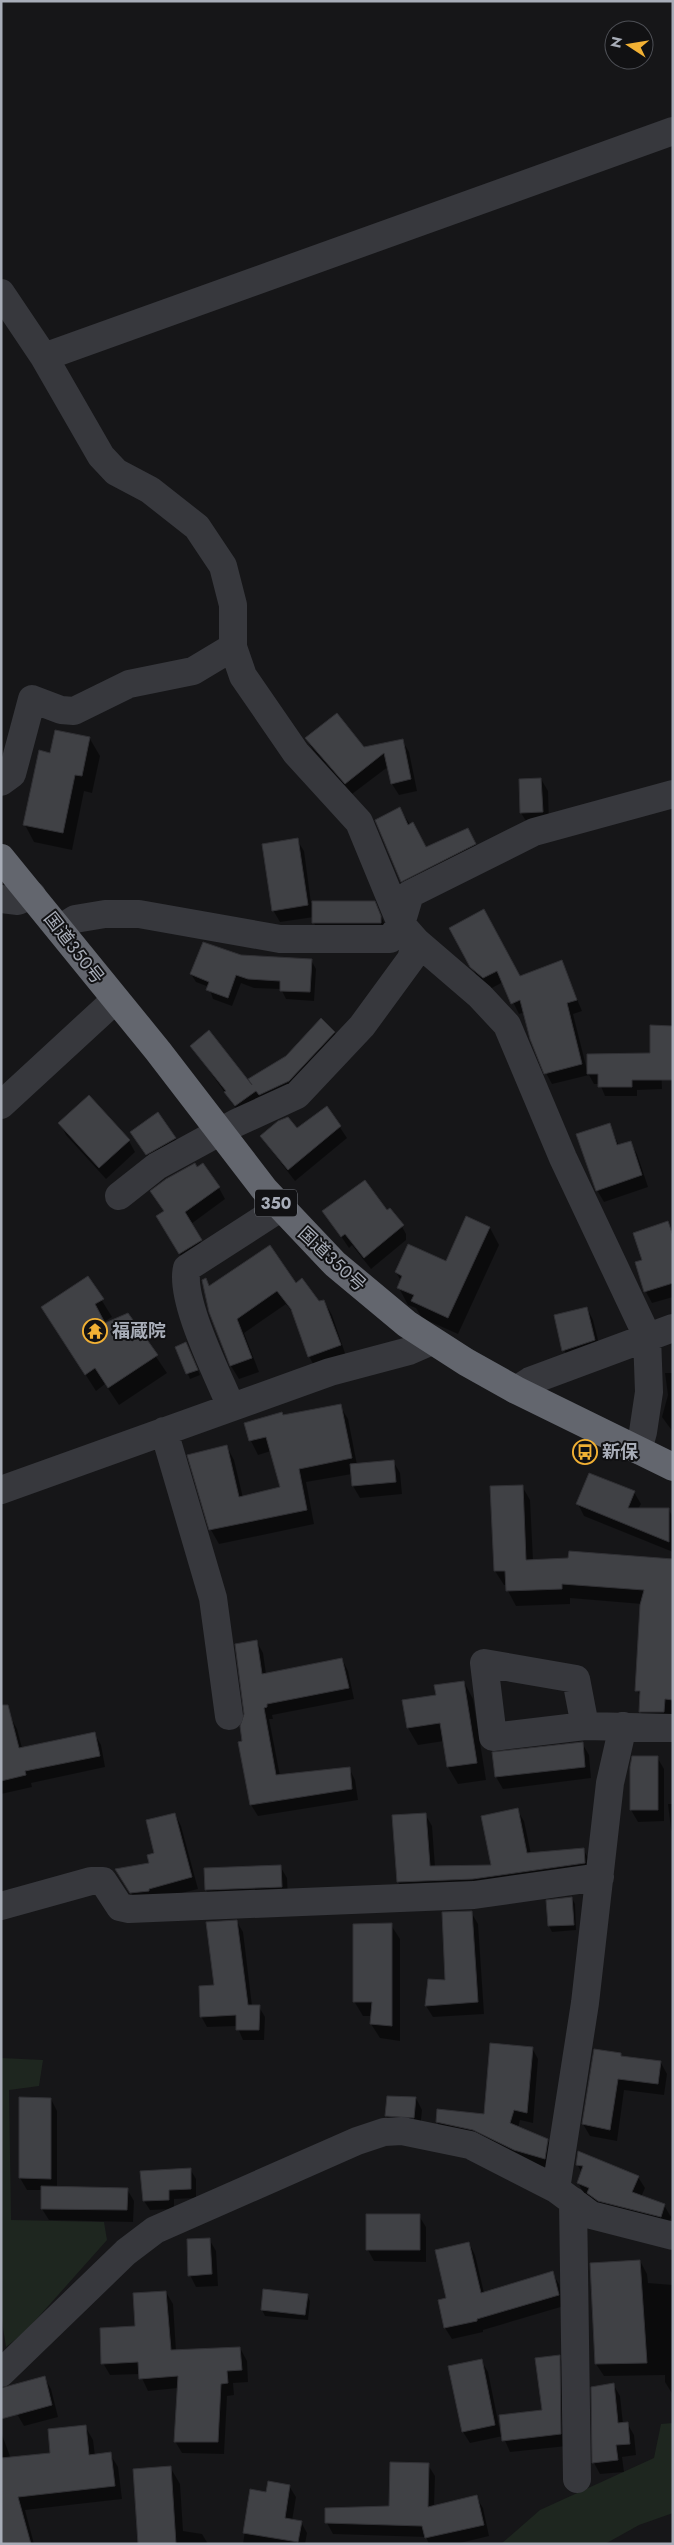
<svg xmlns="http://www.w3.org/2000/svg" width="674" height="2545" font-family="Jost,'Noto Sans JP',sans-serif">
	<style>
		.green { fill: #1e261f }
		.shadow { fill: #0007 }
		.building { fill: #404145; stroke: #303034 }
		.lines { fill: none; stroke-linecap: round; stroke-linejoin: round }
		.minor { stroke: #37383d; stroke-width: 28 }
		.highway { stroke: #63666e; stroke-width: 28 }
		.labels { text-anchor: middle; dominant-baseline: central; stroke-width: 4; stroke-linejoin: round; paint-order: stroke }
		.shield { fill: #111113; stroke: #7b7e86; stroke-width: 1 }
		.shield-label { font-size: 16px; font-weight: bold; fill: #a8adb8 }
		.street-label { font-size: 18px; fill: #a8adb8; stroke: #111113 }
		.poi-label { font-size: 18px; font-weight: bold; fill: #a8adb8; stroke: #111113; text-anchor: start }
	</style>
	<rect width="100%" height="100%" fill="#161618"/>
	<path class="green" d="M1,2058l42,2 -4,26 -30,4 2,130 93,2 3,18 -81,91 -20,16 -5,-32z
		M673,2423v90l-34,12 -34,19h-104l39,-34 114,-52 7,-34z"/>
	<path class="shadow" d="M306,738l57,11 39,-9 7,12 8,39 -18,4 -7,-11 -3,-18 -37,28 -39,-44z
		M90,739l10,17 -8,37 -8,-2 -12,59 -38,-8 -9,-17z
		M541,779l7,12 1,32 -21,1 -7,-11z
		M399,808l27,40 48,-7 7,15 -73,37 -6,-12z
		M297,840l7,11 7,52 63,-1 13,27 -67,6 -6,-12v-6l-34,5 -7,-12z
		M451,929l69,48 41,-15 21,49 -9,3 15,60 1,-19 72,9 1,25 -25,1v6h-32l-5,-12h-6l-5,-9 -37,9 -6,-11 -21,-61 -6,2 -16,-32 -13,7 -12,-11z
		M241,956l70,4 5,9 -2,32 -28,-2 -5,-10 -27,-1 -13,-5 -9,23 -19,-7 -4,-12 -13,-5 -5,-8z
		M334,1032l7,11 -46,49 -53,25 -50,-71 62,43z
		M327,1108l20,30 -52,43 -34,-44 36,-7z
		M60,1123l69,18 6,11 -29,27 -40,-44z
		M609,1124l10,22 11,-4 7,12 11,33 -44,15 -7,-12z
		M175,1138l7,12 -28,16 -16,-22z
		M219,1188l6,11 -34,25 16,28 -21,13 -29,-49 8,-4 -13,-20z
		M324,1211l63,1 12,9 7,13v6l-35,29 -19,-24 -3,3z
		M667,1223l6,9v65l-21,6 -6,-11 -10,-29 7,-3z
		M490,1228l9,17 -41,89 -36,-16 -6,-10 -8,-3 -9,-17 2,-7 -5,-9 51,-10z
		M88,1278l24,39 -8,5 1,2 22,-10 40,59 -48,32 -14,-21 -9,7 -53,-83z
		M205,1279l5,8 86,-2 23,18 5,-2 8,14 15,44 -31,11 -7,-14 -15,-42 -8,-10 -42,29 15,39 -20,7 -8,-13 -21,-54z
		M587,1308l6,12 8,32 -31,10 -6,-12 -9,-34z
		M177,1347l12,2 11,26 -10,4z
		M665,1373h8v59l-11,-15 6,-22z
		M340,1406l8,13 9,46 36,-4 7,12 2,21 -42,4 -7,-12 -1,-12 -46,8 8,42 -95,20 -8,-14 -22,-75 38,-8 7,13 9,38 39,-10 -11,-37 -13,4 -7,-14 -5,-17z
		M522,1486l8,14 3,60h140v166h-24l-9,-15 1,-13 -4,-8 5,-86 -72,-6v6l-54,2 -8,-15 -1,-6h-3l-9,-14z
		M634,1492l7,12 -3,5h30l5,8v35l-89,-36 -6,-12z
		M257,1642l6,11 3,21 76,-15 6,12 6,28 -82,16 1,4h-4l11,57 69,-8 6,12 3,20 -100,16 -7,-11 -11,-62 4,-1z
		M464,1682l9,17 13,81 -28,4 -10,-17 -4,-26 -26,4 -10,-17 29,-32z
		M11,1718l6,11 5,19 72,-15 7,12 4,22 -74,16 1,4 -31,7v-74z
		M582,1743l7,12 2,23 -88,11 -7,-12 -2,-24z
		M657,1757l7,12v52l-26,1 -7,-12z
		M668,1804h5v29l-2,-4z
		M517,1810l7,11 7,33 52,-5 7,12 1,14 -186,19 -7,-12 -5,-65 32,-3 7,12 3,41 58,-1z
		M175,1814l6,12 17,63 -60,15 -21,-34 33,-6z
		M280,1866l7,12 1,21 -75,3 -7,-12z
		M572,1898l3,6 1,26 -24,2 -3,-6z
		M471,1912l7,12 6,90 -51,3 -7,-11 21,-24z
		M237,1922l6,10 9,74 7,1 6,10 -1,23h-21l-6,-14 -30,1 -6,-11 14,-30z
		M391,1925l9,14v102l-20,-3 -9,-14 1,-8h-9l-9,-15z
		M532,2048l6,11 -5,64 -13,-3 -2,8 29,12 7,11 -3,18 -108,-36 -6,-11 49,-6z
		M620,2054l2,4 39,5 6,11 -3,21 -40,-5 -7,51 -27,-5 -7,-12z
		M416,2098l6,12 -2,19 -27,-1 -7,-12z
		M21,2099h30l6,12v77l70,1 7,12 -1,21 -84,-2 -7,-11v-19h-15l-7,-12z
		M577,2164l61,13 7,11 -4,9 23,8 7,12 -4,11 -72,-24 -4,-7 -6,-2 -7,-12 4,-10z
		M190,2169l6,10v19l-22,1v10l-24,1 -6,-9z
		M419,2216l7,11v35l-52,-1 -6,-11z
		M209,2239l7,12 2,35 -22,1 -6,-12z
		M469,2243l6,12 9,38 68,-20 7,11 5,22 -81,24v2l-31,7 -7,-11 2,-29z
		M640,2261l7,13 1,9 25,2v110l-8,-13v-7l-61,1 -8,-12z
		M166,2292l7,12 3,47 64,-3 7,13 1,21 -15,1 1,12 -7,1 -3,58 -42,-1 -7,-12 3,-53 -30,3 -8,-17 -30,1 -7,-12 34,-35z
		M307,2295l3,6 -2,19 -43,-4 -3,-6z
		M559,2356l7,12 1,78 -57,6 -7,-16 -33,7 -7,-11 -14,-65 32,-7 7,12 13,64 42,-25z
		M44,2377l7,12 7,28 -34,9 -7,-12z
		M613,2384l7,12 3,28 4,-1 7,12 2,20 -14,2 2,15 -24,2 -6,-11z
		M85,2426l8,14 2,16 15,-2 8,13 4,32 -97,11 9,34h-33v-112l10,27 41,-5z
		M428,2465l7,11 -1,30 42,-9 7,11 6,28 -33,8h-27l-3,-7 -93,-3 -6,-11v-14l63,-2z
		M170,2467l10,17 3,47 19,3 6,10h-68z
		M289,2486l7,11 -4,24 9,1 6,11 -2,11h-62l8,-53 16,2z"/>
	<path class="building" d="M337,713l27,34 39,-8 8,40 -20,5 -7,-31 -39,31 -40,-46z
		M55,730l35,7 -8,39 -7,-1 -12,58 -40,-8 16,-75 11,3z
		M541,778l2,34 -23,1 -1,-34z
		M400,807l8,18 5,-3 13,25 42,-19 8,16 -75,38 -26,-62z
		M298,838l10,67 -36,6 -10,-67z
		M312,901h63l6,15v7h-69z
		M484,909l36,67 42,-16 15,40 -10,3 15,61 -38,10 -14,-35 -10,-39 -9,4 -14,-33 -14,7 -13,-11 -21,-39z
		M203,942l38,13 71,4 -2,33 -30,-1v-10l-32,-2 -12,-4 -8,23 -22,-8 3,-8 -19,-8z
		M321,1018l14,14 -46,49 -30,14 -3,-4 -21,15 -11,-14 2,-1 -36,-45 19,-16 43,55 -4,-6 38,-23z
		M650,1025l23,1v54h-41v7h-34v-13h-11v-20l63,-1z
		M89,1095l41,45 -31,28 -41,-45z
		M327,1106l14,20 -53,44 -28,-34 18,-15 10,-4 9,11z
		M158,1112l18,26 -30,17 -16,-23z
		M610,1123l7,22 14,-4 11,34 -46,16 -20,-57z
		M195,1163l2,4 6,-4 17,24 -35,25 17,28 -23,14 -23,-38 8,-5 -14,-20 16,-12z
		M365,1180l22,30 3,-2 14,17 -40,33 -19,-24 -4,3 -19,-26z
		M466,1216l24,11 -42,91 -37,-17 3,-6 -17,-7 5,-12 -7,-4 13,-28 38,17z
		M668,1221l5,15v47l-29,9 -9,-30 7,-2 -9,-27z
		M270,1245l26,38 6,-5 17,23 5,-1 17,45 -33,12 -17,-48 -14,-18 -40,28 15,39 -22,8 -21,-54 -7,-32 4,-2 3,8z
		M88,1276l16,23 -9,5 10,19 23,-10 30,42 -50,33 -13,-20 -10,7 -44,-68z
		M587,1307l8,33 -33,11 -8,-36z
		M186,1342l12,28 -12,4 -11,-27z
		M341,1404l11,54 -53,11 8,41 -98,20 -22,-75 40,-10 12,52 41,-10 -14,-50 -17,4 -5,-18 38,-11 1,3z
		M394,1460l2,22 -44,4 -2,-22z
		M589,1473l46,18 -7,17h41v34l-93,-38z
		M523,1485l3,75 42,-2 1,-7 104,8v141l-8,-1 -1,13h-25l1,-21h-5l5,-86 4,-15 -82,-6v5l-56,2 -1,-20h-11l-4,-85z
		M257,1640l5,34 80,-16 7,30 -82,16v3l-3,1 12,67 74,-8 2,22 -102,16 -12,-63 4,-1 -2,-15 4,-12 -9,-70z
		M464,1681l13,82 -30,4 -7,-44 -33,5 -5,-28 34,-5 -2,-10z
		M1,1705h7l11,43 76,-16 5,24 -75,15 1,4 -25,6z
		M583,1742l2,25 -90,10 -3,-25z
		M632,1756h26v54h-28v-43z
		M518,1808l9,45 57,-5 1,15 -112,16 -76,3 -5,-67 34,-2 4,53 61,-1 -10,-49z
		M175,1813l17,64 -43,12v2l-19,2 -15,-24 34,-6 -2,-8 7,-2 -8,-33z
		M281,1865l1,22 -77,3 -1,-22z
		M572,1897l2,28 -26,1 -2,-26z
		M472,1911l6,91 -53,4 3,-27 17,1 -3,-68z
		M237,1920l11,85h12l-1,25h-23v-15l-36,2 -1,-31 15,-1 -8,-63z
		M392,1923v103l-22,-2 2,-22h-19v-78z
		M490,2043l43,4 -6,66 -13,-3 -4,13 38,16 -3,20 -31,-9 -41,-20 -37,-8 1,-13 47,5z
		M594,2049l27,4v3l40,5 -3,23 -40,-5 -8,51 -28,-6z
		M387,2096l29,1 -2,21 -29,-2z
		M19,2097l32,1v81l-32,-1z
		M578,2151l61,25 -7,16 33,12 -4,13 -63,-16 -11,-8 2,-5 -12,-5 6,-17 -7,-1z
		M191,2168v21l-22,1v10l-26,1 -3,-30z
		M41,2186l87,2 -1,22 -86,-1z
		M366,2214h54v36h-54z
		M210,2238l2,36 -24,2 -1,-37z
		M469,2242l12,51 72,-22 6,24 -82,24v2l-33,7 -6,-28 8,-2 -11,-48z
		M640,2260l7,103 -52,1 -5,-101z
		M263,2289l45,5 -3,21 -44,-5z
		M166,2291l5,59 69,-3 2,23 -15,1 1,12 -7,1 -3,58h-44l4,-66 -39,3 -1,-17 -37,2 -1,-36 35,-2 -2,-33z
		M560,2355l1,79 -59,7 -3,-26 43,-5 -7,-52z
		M482,2359l13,66 -33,7 -14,-66z
		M45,2376l7,29 -51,14v-31z
		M614,2383l4,40 10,-1 2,22 -14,1 2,15 -26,3 -1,-76z
		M86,2425l3,30 22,-3 4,34 -97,11 13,47h-30v-86l49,-5 -2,-24z
		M390,2462l39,1 -1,44 49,-12 7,30 -59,13 -3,-12 -97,-3v-15l64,-2z
		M171,2466l5,78h-38l-5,-75z
		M268,2481l22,4 -5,33 17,3 -4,21 -55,-9 7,-44 16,3z"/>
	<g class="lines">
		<path class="minor" d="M1,293l43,64 57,99 15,16 34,18 47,37 26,39 10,39v42l10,29 53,77 63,69 42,102 15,17 64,55 27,29 56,133 84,178 2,56 -6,40 -5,18
			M44,357l629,-226
			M1,782l11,-8 20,-75 29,11 13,1 55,-27 64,-13 40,-24
			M1,899l17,2 14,-6
			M59,929l16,-10 30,-5h34l141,25h110l11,-15 9,-30 124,-62 139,-38
			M1,1105l114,-105
			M119,1196l38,-30 79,-43 61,-28 65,-69 49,-67 5,-18
			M516,1390l14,-9 143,-53
			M231,1407c-13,-32 -52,-108 -44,-139l93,-60
			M164,1431l49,167 16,118
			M1,1490l329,-118 79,-21 23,-10
			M585,1726l-9,-47 -92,-16 9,74 92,-11 88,2
			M1,1906l90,-25h12l17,26 9,2 345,-14 126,-18
			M556,2189l29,-186 25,-220 13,-57
			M573,2201l4,278
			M1,2373l125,-121 29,-22 202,-89 27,-9 18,-1 68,14 86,44 35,26 82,21"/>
		<path class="highway" d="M1,858l157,193 106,138 71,75 72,60 59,38 50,28 157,77"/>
	</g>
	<defs>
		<symbol id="temple-ring" viewBox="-11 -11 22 22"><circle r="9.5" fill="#111113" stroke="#f2b134" stroke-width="1.5"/><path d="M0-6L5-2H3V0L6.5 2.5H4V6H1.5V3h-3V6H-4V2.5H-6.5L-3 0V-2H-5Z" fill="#f2b134"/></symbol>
		<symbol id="bus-ring" viewBox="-11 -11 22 22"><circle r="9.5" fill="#111113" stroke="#f2b134" stroke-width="1.5"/><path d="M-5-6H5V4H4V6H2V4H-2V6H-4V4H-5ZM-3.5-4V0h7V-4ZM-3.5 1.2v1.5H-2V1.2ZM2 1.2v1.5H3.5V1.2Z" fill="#f2b134"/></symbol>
	</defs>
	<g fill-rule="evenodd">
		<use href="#temple-ring" x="81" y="1317" width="28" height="28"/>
		<use href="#bus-ring" x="571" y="1438" width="28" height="28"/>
	</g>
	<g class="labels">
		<rect class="shield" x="255" y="1189.5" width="42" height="27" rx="4"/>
		<g class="shield-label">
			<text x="276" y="1203">350</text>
		</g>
		<g class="street-label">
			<text transform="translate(74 948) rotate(52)">国道350号</text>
			<text transform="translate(332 1259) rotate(43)">国道350号</text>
		</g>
		<g class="poi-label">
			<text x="112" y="1331">福蔵院</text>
			<text x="602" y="1452">新保</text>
		</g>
	</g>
	<rect width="674" height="2545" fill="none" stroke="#a8adb8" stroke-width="5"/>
	<g transform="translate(629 45) rotate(282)"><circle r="24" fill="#111113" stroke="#4d4f55"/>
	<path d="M0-4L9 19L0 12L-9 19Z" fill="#f2b134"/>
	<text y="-8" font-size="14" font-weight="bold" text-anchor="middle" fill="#a8adb8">N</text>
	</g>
</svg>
